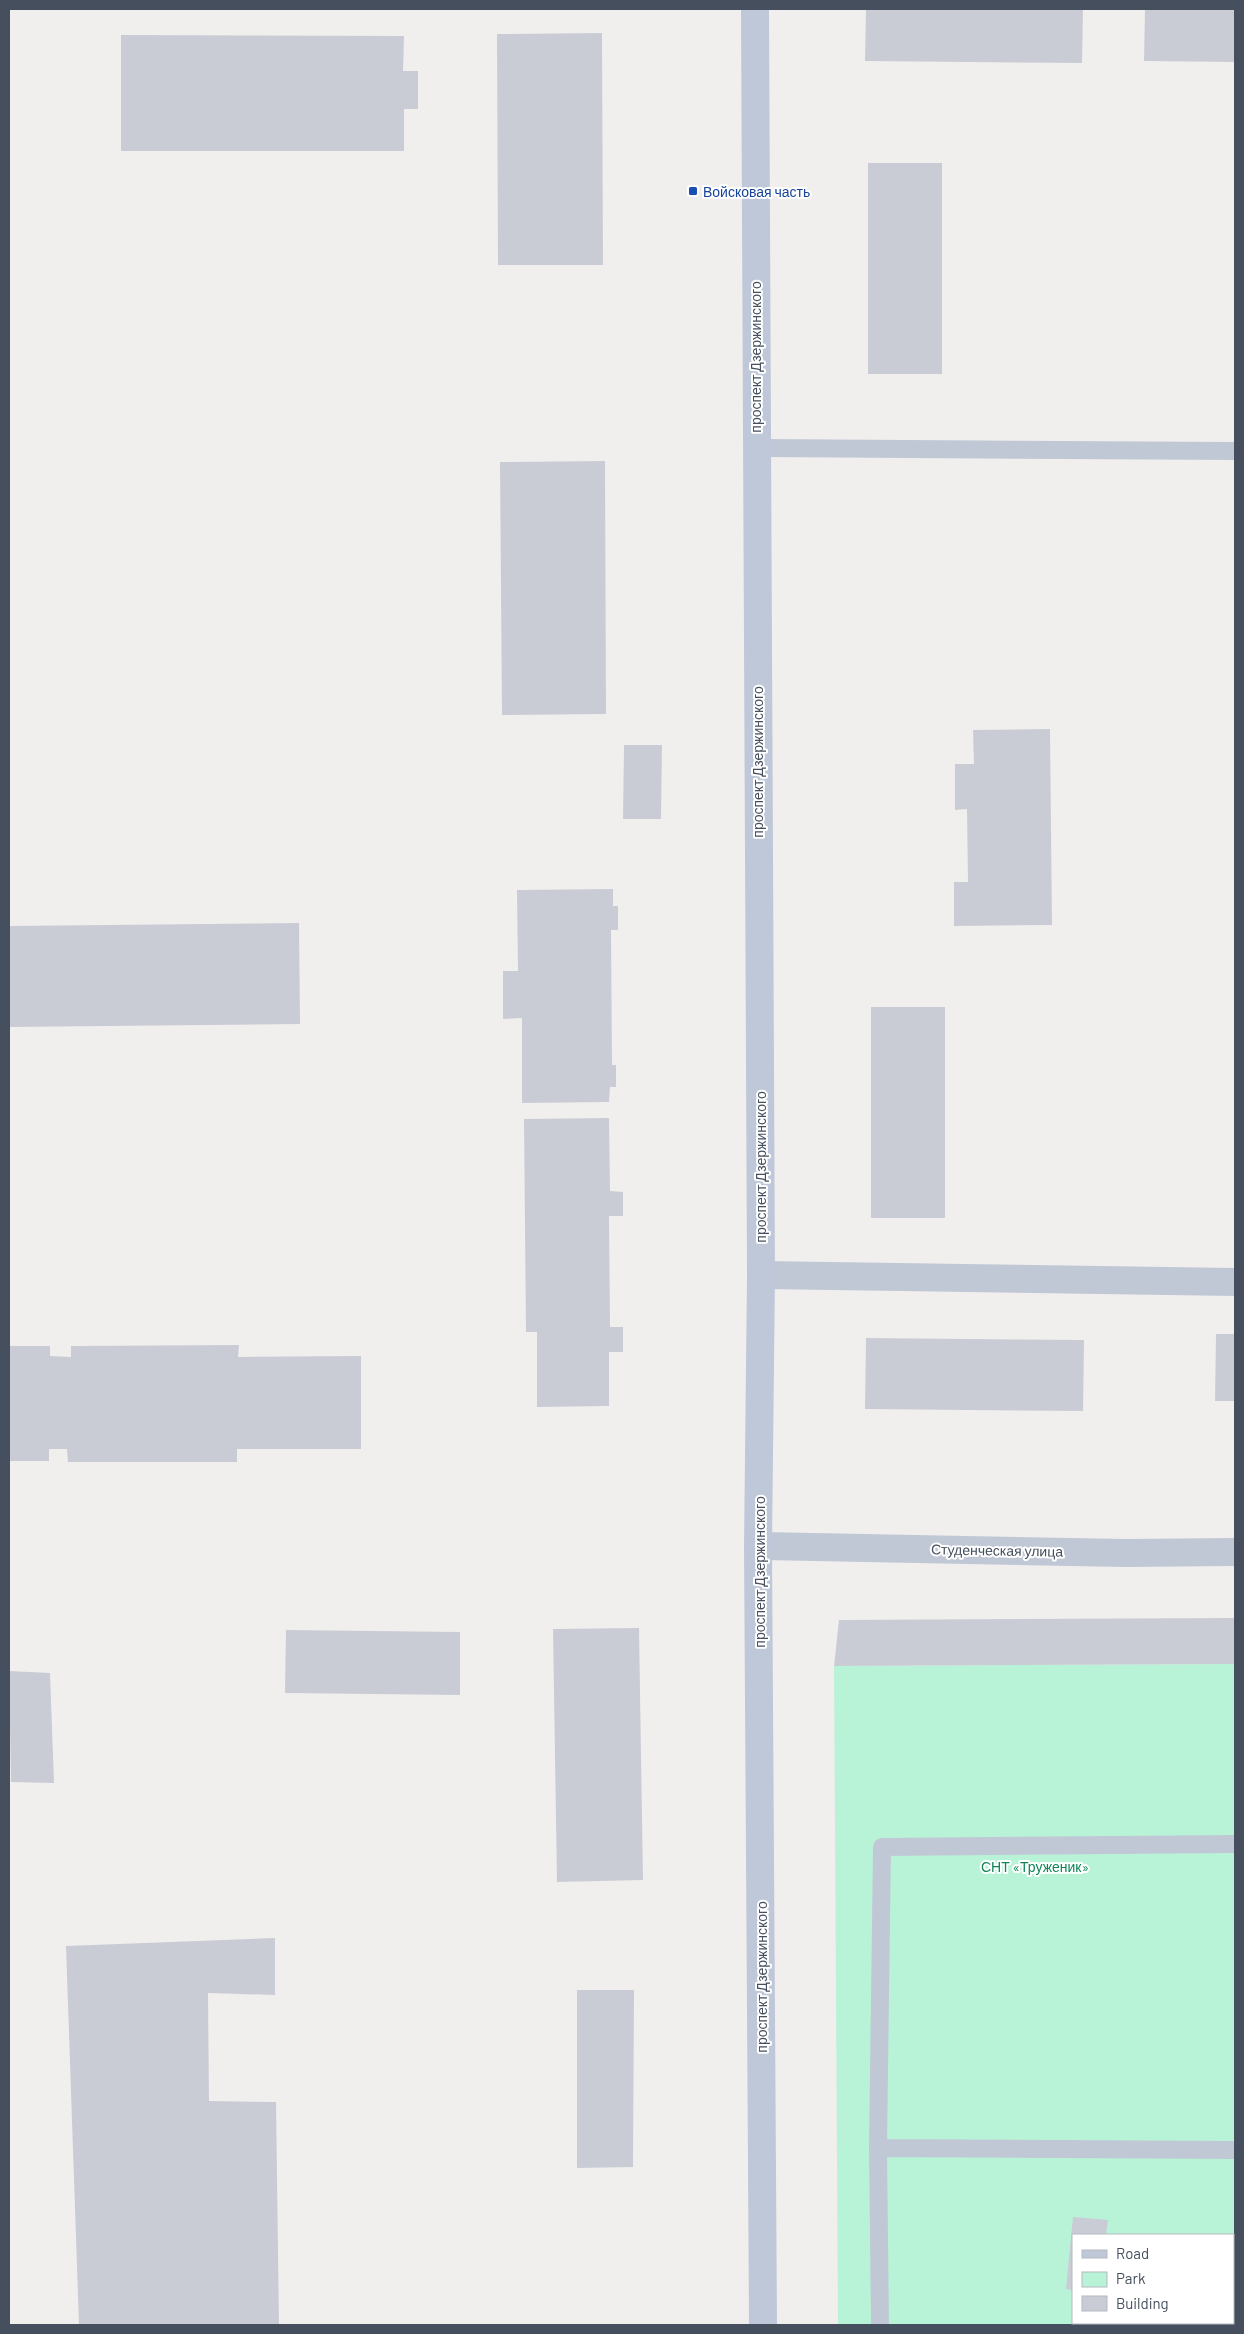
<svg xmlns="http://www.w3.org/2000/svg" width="1244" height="2334" font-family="Barlow,sans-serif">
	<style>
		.green { fill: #b9f3d7; fill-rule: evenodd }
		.building { fill: #caccd5 }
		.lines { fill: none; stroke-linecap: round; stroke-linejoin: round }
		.lane { stroke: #c1c8d5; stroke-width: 18 }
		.street { stroke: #c1c8d5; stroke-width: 28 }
		.secondary { stroke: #bfc8d9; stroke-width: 28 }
		.transit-dot { fill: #1a4fb4; stroke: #fff; stroke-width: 2 }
		.labels { text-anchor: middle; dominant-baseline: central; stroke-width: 4; stroke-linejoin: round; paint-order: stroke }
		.transit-label { font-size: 14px; fill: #164399; stroke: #fff; text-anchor: start }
		.street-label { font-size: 14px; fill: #454f5e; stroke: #fff }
		.park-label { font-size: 14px; fill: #0f865a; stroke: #fff }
	</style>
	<rect width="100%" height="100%" fill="#f1efee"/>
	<path class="green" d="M1235,1664v661h-397l-4,-659zM1073,2235h160v88h-160z"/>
	<path class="building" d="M866,9h217l-1,54 -217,-2z
		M1145,9h90v53l-91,-1z
		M602,33l1,232h-105l-1,-231z
		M121,35l283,1 -1,35h15v38h-14v42h-283z
		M868,163h74v211h-74z
		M605,461l1,253 -104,1 -2,-253z
		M1050,729l2,196 -98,1v-44h14l-1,-73 -12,1v-46h19l-1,-34z
		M624,745h38l-1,74h-38z
		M613,889v17h5v24h-7l1,135h4v22h-6l-1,15 -87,1v-85l-19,1v-48h15l-1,-81z
		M299,923l1,101 -291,3v-101z
		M871,1007h74v211h-74z
		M609,1118l1,73 13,1v24h-14l1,111h13v25h-14v54l-72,1v-75h-11l-2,-213z
		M1216,1334h19v67h-20z
		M866,1338l218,2 -1,71 -218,-2z
		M239,1345l-1,12 123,-1v93h-124v13h-169l-1,-13h-18v12h-40v-115h41v10l21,1v-11z
		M1235,1618v46l-401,2 5,-46z
		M639,1628l4,252 -86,2 -4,-253z
		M286,1630l174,2v63l-175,-2z
		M9,1671l41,2 4,110 -43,-1z
		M275,1938v57l-67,-2 1,108 67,1 3,223h-200l-13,-379z
		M577,1990h57l-1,177 -56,1z
		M1073,2217l35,3 -2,15h-33v55l-7,-1z"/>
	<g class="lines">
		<path class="lane" d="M756,448l479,3
			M878,2148l357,2
			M880,2325l-2,-177 4,-301 353,-3"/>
		<path class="street" d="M761,1275l474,7
			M758,1546l367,7 110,-1"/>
		<path class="secondary" d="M755,9l6,1266 -3,271 5,779"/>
	</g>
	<rect class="transit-dot" x="688" y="186" width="10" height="10" rx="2.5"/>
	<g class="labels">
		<g class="transit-label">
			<text x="703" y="191">Войсковая часть</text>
		</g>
		<g class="street-label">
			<text transform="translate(755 357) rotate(-90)">проспект Дзержинского</text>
			<text transform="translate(757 762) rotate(-90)">проспект Дзержинского</text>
			<text transform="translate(760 1167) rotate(-90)">проспект Дзержинского</text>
			<text transform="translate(997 1550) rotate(1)">Студенческая улица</text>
			<text transform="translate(759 1572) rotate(-90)">проспект Дзержинского</text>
			<text transform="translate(761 1977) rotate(-90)">проспект Дзержинского</text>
		</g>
		<g class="park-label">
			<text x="1035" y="1866">СНТ «Труженик»</text>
		</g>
	</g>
	<rect width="1244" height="2334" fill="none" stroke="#454f5e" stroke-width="20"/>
	<rect x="1072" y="2234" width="162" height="90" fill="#ffffff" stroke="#b5b9bf"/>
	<rect x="1082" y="2250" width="25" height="8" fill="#bfc8d9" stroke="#b5b9bf"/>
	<text x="1116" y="2259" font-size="15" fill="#454f5e">Road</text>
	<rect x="1082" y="2272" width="25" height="15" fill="#b9f3d7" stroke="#b5b9bf"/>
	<text x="1116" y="2284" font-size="15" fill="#454f5e">Park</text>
	<rect x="1082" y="2296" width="25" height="15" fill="#caccd5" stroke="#b5b9bf"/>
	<text x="1116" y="2309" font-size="15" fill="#454f5e">Building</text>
</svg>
